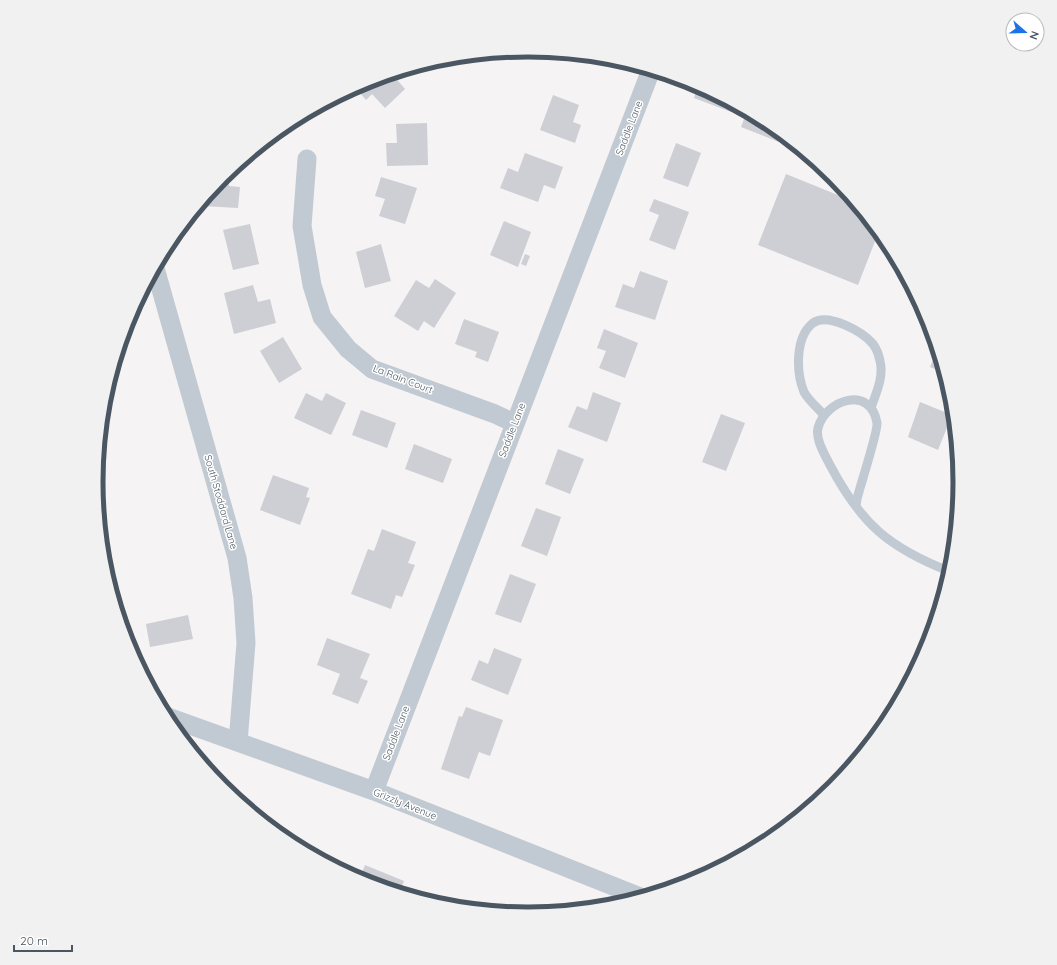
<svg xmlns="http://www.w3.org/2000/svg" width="1057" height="965" font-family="Quicksand,sans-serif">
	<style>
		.building { fill: #cdcfd5 }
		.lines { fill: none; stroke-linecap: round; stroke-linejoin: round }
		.service { stroke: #c1cad2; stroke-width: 9 }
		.minor { stroke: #c1cad2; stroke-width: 19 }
		.labels { text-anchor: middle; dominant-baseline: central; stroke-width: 3; stroke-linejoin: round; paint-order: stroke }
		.street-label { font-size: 10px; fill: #4a5661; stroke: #fff }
		.rim { fill: none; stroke: #4a5661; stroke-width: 5 }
	</style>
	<rect width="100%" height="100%" fill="#f5f3f3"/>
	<path class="building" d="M392,74l13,15 -20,19 -13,-14 -6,6 -11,-13 8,-4z
		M698,85l36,19 -3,8 -37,-14z
		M553,95l26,10 -6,17 8,3 -6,18 -35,-13z
		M747,111l22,12 13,11 -3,8 -38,-15z
		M427,123l1,42 -41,1 -1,-23h11l-1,-19z
		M676,143l25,10 -13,34 -25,-9z
		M525,153l38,14 -8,22 -11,-4 -6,17 -38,-14 8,-20 10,4z
		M229,171v15l11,1 -2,21 -36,-2v-4z
		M786,174l69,28 24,29 -21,54 -100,-40z
		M381,177l36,11 -12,36 -26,-8 6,-17 -10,-3z
		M654,199l35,13 -14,38 -26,-10 10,-25 -10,-4z
		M504,221l27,11 -13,35 -28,-12z
		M250,224l9,40 -26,6 -10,-40z
		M381,244l10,37 -26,7 -9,-36z
		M525,254l5,2 -4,10 -5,-2z
		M640,271l28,10 -13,39 -40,-13 8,-23 11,4z
		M435,279l21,14 -22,35 -10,-7 -6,10 -24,-15 22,-36 13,8z
		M253,285l5,17 12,-3 6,24 -42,11 -10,-41z
		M464,319l35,13 -11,30 -13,-5 2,-5 -22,-8z
		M604,329l34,14 -13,35 -26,-10 7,-17 -9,-3z
		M283,337l19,32 -23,14 -19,-32z
		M938,348l7,25 -15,-6z
		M593,392l28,11 -14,39 -39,-15 9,-21 10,4z
		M306,393l16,8 4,-8 20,10 -15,32 -37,-17z
		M920,402l32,13 -14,35 -30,-13z
		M361,410l35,13 -9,25 -35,-13z
		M721,414l24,9 -19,48 -24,-9z
		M414,444l38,15 -9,24 -38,-14z
		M558,449l26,10 -14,35 -25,-10z
		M273,475l36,13 -3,9 4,1 -10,27 -40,-15z
		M536,508l25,9 -14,39 -26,-10z
		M382,529l34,13 -8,21 7,2 -13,32 -6,-2 -5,14 -40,-15 17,-45 6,2z
		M510,574l26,10 -15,39 -26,-9z
		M188,615l5,24 -43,8 -4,-23z
		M327,638l43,16 -10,24 8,3 -10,23 -26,-10 8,-20 -23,-9z
		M494,648l28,11 -14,36 -37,-15 8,-20 9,4z
		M466,707l37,13 -13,36 -11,-4 -10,27 -28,-10 18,-53 3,1z
		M365,865l39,16 -5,12 -40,-13z"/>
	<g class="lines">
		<path class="service" d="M824,415c-6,-7 -16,-15 -20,-23 -8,-20 -9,-55 9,-69 15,-11 50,9 60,21 3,4 6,12 7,17 4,16 -4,32 -9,47
			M856,506l1,-7c3,-13 21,-67 20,-76 -6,-38 -51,-24 -59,5 -3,11 7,27 12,37 31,59 59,83 121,107"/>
		<path class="minor" d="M307,159l-5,67 10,59 10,32 26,32 24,20 123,45 19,9
			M155,268l82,290 6,40 3,45 -8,99
			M165,716l209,75 269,107
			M374,791l277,-721"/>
	</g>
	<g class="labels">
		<g class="street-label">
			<text transform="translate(629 128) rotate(-69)">Saddle Lane</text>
			<text transform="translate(403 379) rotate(21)">La Rain Court</text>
			<text transform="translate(512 430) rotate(-69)">Saddle Lane</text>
			<text transform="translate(221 502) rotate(74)">South Stoddard Lane</text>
			<text transform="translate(396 733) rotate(-69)">Saddle Lane</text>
			<text transform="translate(405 804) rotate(22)">Grizzly Avenue</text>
		</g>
	</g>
	<path d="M0 0H1057V965H0ZM103 482a425 425 0 1 1 850 0a425 425 0 1 1-850 0Z" fill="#f1f1f2" fill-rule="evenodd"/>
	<path class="rim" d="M103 482a425 425 0 1 1 850 0a425 425 0 1 1-850 0Z"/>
	<g transform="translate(1025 32) rotate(110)"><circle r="19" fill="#ffffff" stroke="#b7bbc0"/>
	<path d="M0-3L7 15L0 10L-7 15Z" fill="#1a73e8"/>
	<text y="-6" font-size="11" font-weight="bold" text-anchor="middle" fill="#4a5661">N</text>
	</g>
	<path d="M14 945v6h58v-6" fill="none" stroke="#4a5661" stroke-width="2"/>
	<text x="20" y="945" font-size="12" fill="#4a5661" stroke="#ffffff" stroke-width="3" paint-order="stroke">20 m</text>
</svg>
